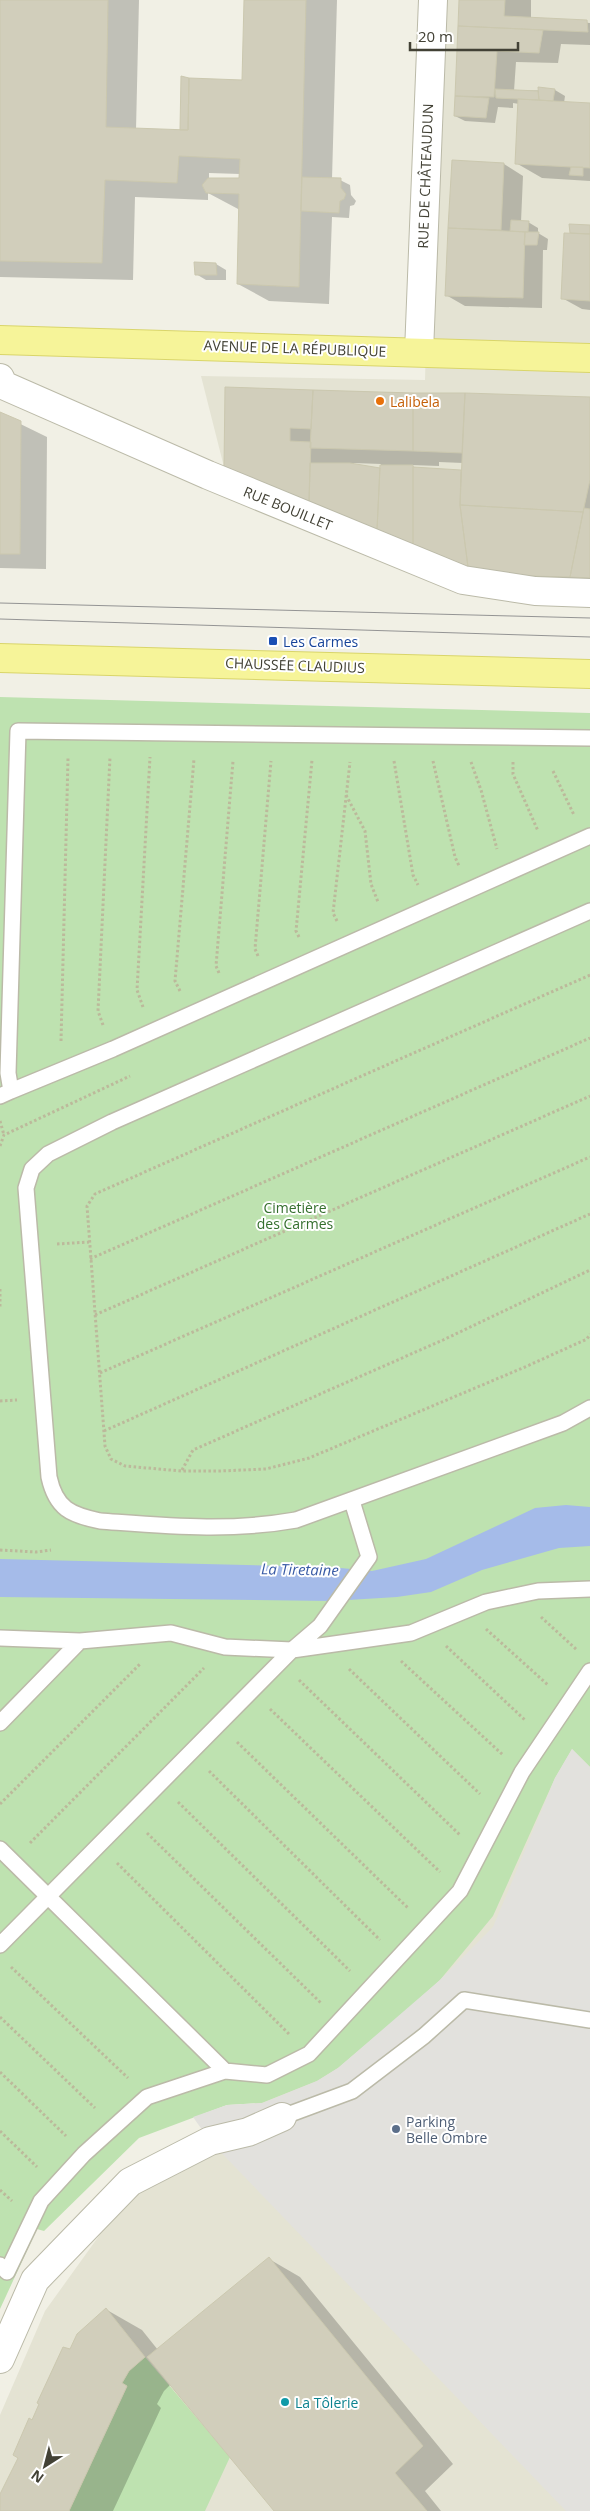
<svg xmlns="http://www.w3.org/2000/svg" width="590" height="2511" font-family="'Open Sans',sans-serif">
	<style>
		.residential { fill: #e4e3d3 }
		.green { fill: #bee2b0 }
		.parking { fill: #e2e1dd }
		.water { fill: #a5bbe9 }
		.shadow { fill: #0003; fill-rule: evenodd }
		.building { fill: #d1cebb; stroke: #cbc8af }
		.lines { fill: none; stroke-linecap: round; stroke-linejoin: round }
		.service-casing { stroke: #bbbaa8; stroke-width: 18 }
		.minor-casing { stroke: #bbbaa8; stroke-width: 30 }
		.tertiary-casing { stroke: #bbbaa8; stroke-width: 30 }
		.primary-casing { stroke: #d9d56a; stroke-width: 30 }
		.path { stroke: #bcb99b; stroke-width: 3; stroke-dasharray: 2.5 2.5; stroke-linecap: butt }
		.service { stroke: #fff; stroke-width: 15 }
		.minor { stroke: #fff; stroke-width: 28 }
		.tertiary { stroke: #fff; stroke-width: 28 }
		.primary { stroke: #f6f499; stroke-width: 28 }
		.tram { stroke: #949494; stroke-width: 1 }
		.food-dot { fill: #e8710a; stroke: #fff; stroke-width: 2 }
		.transit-dot { fill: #1a4fb4; stroke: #fff; stroke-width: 2 }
		.service-dot { fill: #5c6f8a; stroke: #fff; stroke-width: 2 }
		.culture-dot { fill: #0f9aa8; stroke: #fff; stroke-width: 2 }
		.labels { text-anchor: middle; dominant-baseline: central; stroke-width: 4; stroke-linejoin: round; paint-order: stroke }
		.street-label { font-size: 14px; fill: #424135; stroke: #fff }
		.food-label { font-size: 14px; fill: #c56008; stroke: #fff; text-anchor: start }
		.transit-label { font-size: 14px; fill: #164399; stroke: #fff; text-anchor: start }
		.park-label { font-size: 14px; fill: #356f2e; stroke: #fff }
		.service-label { font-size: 14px; fill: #4e5e75; stroke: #fff; text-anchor: start }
		.culture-label { font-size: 14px; fill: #0d838f; stroke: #fff; text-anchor: start }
		.water-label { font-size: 15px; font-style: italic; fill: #385aa5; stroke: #fff }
	</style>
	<rect width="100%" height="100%" fill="#f1f0e5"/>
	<path class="residential" d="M436,0h154v585l-122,-18 -244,-100 -23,-91 224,4z
		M590,1699v812h-590v-96l45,-104 87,-121 235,-166z"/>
	<path class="green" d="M0,697l590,16v1054l-18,-18 -17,29 -62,138 -53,64 -40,36 -62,52 -21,13 -55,22 -35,2 -88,33 -95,93 -7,-2 -37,80z
		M145,2357l85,100 -25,54h-136l58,-124 -5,-4 7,-12z"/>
	<path class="parking" d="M572,1749l18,18v744h-24l-356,-370 -17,-24 34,-12 35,-2 55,-22 21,-13 102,-88 53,-53 62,-149z"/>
	<path class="water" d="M566,1505l24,2v39l-31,2 -77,22 -51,22 -34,5 -65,4 -332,-4v-38l330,8 42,4 54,-12 109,-51z"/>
	<path class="shadow" d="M0,0h139l-3,130 49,1 58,-50 2,-81h92l-5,179 8,1 10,5 1,10 5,6 -2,4 -4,1 -1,12 -17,-1 -3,87 -60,-3 -31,-17 2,-74 -32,-17v7l-73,-3 -2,83 -133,-3zM209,173l31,1v6l-31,-1z
		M460,0h71v18l59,5v22l-29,-1 -3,19 -42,-1 -2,29 41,-1 10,6 -1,7 26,1v77l-48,-3 -26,-15 3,-59 -6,-1v5l-15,-1 -3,16 -30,-2 -10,-5z
		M453,162l51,2 19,12 -2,46h7l10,6v5l10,6 -1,11h-4l-1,58 -77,-2 -19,-11z
		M570,226h20v84l-8,-1 -20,-11 10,-63z
		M216,264l10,6v10h-20l-10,-6z
		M226,388l364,10v193l-74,-1 -181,-75zM439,462l24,1v9l-47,-4 -5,-3 28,1zM354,463l27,1v5l-27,-4z
		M0,414l47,23 -1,132 -46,-1z
		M269,2259l31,18 153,187 -28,27 16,20h-165l-105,-127 -7,7 -7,13 4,4 -48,103h-113v-15l19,-39 14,-36 38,-71 36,-40 35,20 16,20z"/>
	<path class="building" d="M0,0h108l-2,127 82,3 1,-52 53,2 2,-80h62l-7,287 -62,-3 2,-90 -33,-1 -4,-8 6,-7h31l1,-19 -61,-3 -2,27 -72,-3 -3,83 -102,-2z
		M459,0h46l-1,16 83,4 1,12 -130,-6z
		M458,26l85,4 -4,23 -42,-2 -3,46 -39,-1z
		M181,76l8,2 -1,52h-8z
		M538,87l17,2 -2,12 -14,-1z
		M495,89l43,2 1,9 -43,-2z
		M455,96l34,2 -3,20 -32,-2z
		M518,99l72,4v65l-75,-4z
		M452,160l52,3 -3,67 -53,-2z
		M571,167h12v9l-14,-1z
		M302,177l39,1v10l5,6 -2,5 -4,2 -1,12 -38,-2z
		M511,220l18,1 -1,11 -18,-1z
		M569,224l21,1v9l-20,-1z
		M448,228l77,4 -2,66 -78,-2z
		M525,232h14l-2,13h-13z
		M564,233l26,1v67l-29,-2z
		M194,262l22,1 1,12h-22z
		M225,387l88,3 -2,39 -21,-1v13l21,1 -2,60 -85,-35z
		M313,390l100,3v58l-103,-3z
		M413,393h52l-3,60 -49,-2z
		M465,393l125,4v83l-7,32 -123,-7z
		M0,412l21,9 -1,133h-20z
		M310,463h40l30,5 -3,62 -68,-28z
		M380,465h33v79l-36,-14z
		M413,467l48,3 -1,35 8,62 -55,-23z
		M460,505l123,7 -13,65 -82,-2 -20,-8z
		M584,508l6,1v69l-20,-1z
		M269,2257l154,189 -28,27 32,38h-153l-127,-154z
		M106,2308l39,49 -16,14 -7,12 5,3 -58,125h-69v-17l18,-36 -5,-3 16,-37 3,2 7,-16 -2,-1 26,-56 7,2 7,-15z"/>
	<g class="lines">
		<defs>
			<path id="service" d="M590,911l-478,211 -64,32 -16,15 -6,19 23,289c7,32 22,38 51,44 69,5 128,11 196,-1l267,-97 27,-15
				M11,1091l102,-42 477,-213
				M0,1096l11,-5 -3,-18 10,-342 572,7
				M0,1638l80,3 91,-8 54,14 67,3 119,-17 75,-31 52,-11 52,-2
				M0,1723l80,-82
				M0,1849l225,222
				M0,1945l292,-295 28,-24 49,-69 -17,-56
				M282,2117l70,-26 72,-55 40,-36 126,20
				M0,2265l7,7 34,-71 43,-47 63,-57 78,-26 42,4 42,-21 151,-163 62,-119 68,-101"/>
			<path id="minor" d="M0,378l3,7 205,90 255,105 72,11 55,2
				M0,2359l35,-79 95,-98 80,-41 38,-9 34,-15"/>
			<path id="tertiary" d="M419,352l14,-352"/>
			<path id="primary" d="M0,340l590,18
				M0,658l590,16"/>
		</defs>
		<use href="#service" class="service-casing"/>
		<use href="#minor" class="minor-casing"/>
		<use href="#tertiary" class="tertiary-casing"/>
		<use href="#primary" class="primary-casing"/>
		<path class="path" d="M394,761l19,114 5,10
			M433,761l22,96 4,9
			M471,762l10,28 16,59
			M513,762v12l25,57
			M553,771l21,44
			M346,795l19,36 6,53 7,18
			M337,921l-4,-8 17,-151
			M299,937l-3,-6 16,-171
			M258,956l-3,-7 16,-188
			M219,973l-3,-7 17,-205
			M590,975l-495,219 -8,12 18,240 6,13 14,7 56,5h39l46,-2 43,-11 216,-91 62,-28 3,-5
			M180,991l-5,-10 19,-222
			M143,1007l-6,-17 13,-233
			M103,1025l-5,-14 12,-254
			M61,1041l7,-283
			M0,1121l4,14
			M0,1146l4,-11 126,-59
			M57,1244l32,-2
			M90,1259l500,-221
			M0,1289v18
			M95,1315l495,-219
			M100,1373l490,-216
			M0,1401l17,-1
			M104,1431l486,-217
			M182,1470l11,-20 250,-110 147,-70
			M0,1550l36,2 15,-2
			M541,1617l36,33
			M486,1629l62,56
			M446,1646l79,74
			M401,1661l102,94
			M349,1669l131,125
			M299,1680l161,155
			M270,1709l170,163
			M237,1742l171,166
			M209,1771l171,169
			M178,1802l172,169
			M0,1804l141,-141
			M147,1833l174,170
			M30,1843l174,-175
			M117,1863l173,172
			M11,1967l117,111
			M0,2017l95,91
			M0,2072l66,64
			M0,2131l37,36
			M0,2190l12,11"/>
		<use href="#service" class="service"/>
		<use href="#minor" class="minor"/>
		<use href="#tertiary" class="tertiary"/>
		<use href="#primary" class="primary"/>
		<path class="tram" d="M0,603l590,15
			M0,619l590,18"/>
	</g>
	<circle class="food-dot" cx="380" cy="401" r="5"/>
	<rect class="transit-dot" x="268" y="636" width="10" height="10" rx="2.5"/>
	<circle class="service-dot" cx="396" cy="2129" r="5"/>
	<circle class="culture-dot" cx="285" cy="2402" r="5"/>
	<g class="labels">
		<g class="street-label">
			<text transform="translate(425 176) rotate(-88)">RUE DE CHÂTEAUDUN</text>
			<text transform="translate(295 348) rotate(2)">AVENUE DE LA RÉPUBLIQUE</text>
			<text transform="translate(288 508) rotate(22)">RUE BOUILLET</text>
			<text transform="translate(295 665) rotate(2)">CHAUSSÉE CLAUDIUS</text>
		</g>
		<g class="food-label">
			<text x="390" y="401">Lalibela</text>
		</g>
		<g class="transit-label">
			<text x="283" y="641">Les Carmes</text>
		</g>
		<g class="park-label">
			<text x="295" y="1207">Cimetière<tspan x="295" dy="16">des Carmes</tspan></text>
		</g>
		<g class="service-label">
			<text x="406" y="2121">Parking<tspan x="406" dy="16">Belle Ombre</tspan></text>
		</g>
		<g class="culture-label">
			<text x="295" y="2402">La Tôlerie</text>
		</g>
		<g class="water-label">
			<text transform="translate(300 1569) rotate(1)">La Tiretaine</text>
		</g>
	</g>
	<g transform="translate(45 2466) rotate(216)" stroke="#ffffff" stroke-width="4" paint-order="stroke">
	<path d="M0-4L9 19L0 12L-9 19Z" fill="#424135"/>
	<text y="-8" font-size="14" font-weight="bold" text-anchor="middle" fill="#424135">N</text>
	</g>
	<path d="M410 42v8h108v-8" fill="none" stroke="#424135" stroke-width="2.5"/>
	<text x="418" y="42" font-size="15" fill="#424135" stroke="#ffffff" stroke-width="4" paint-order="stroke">20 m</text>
</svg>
